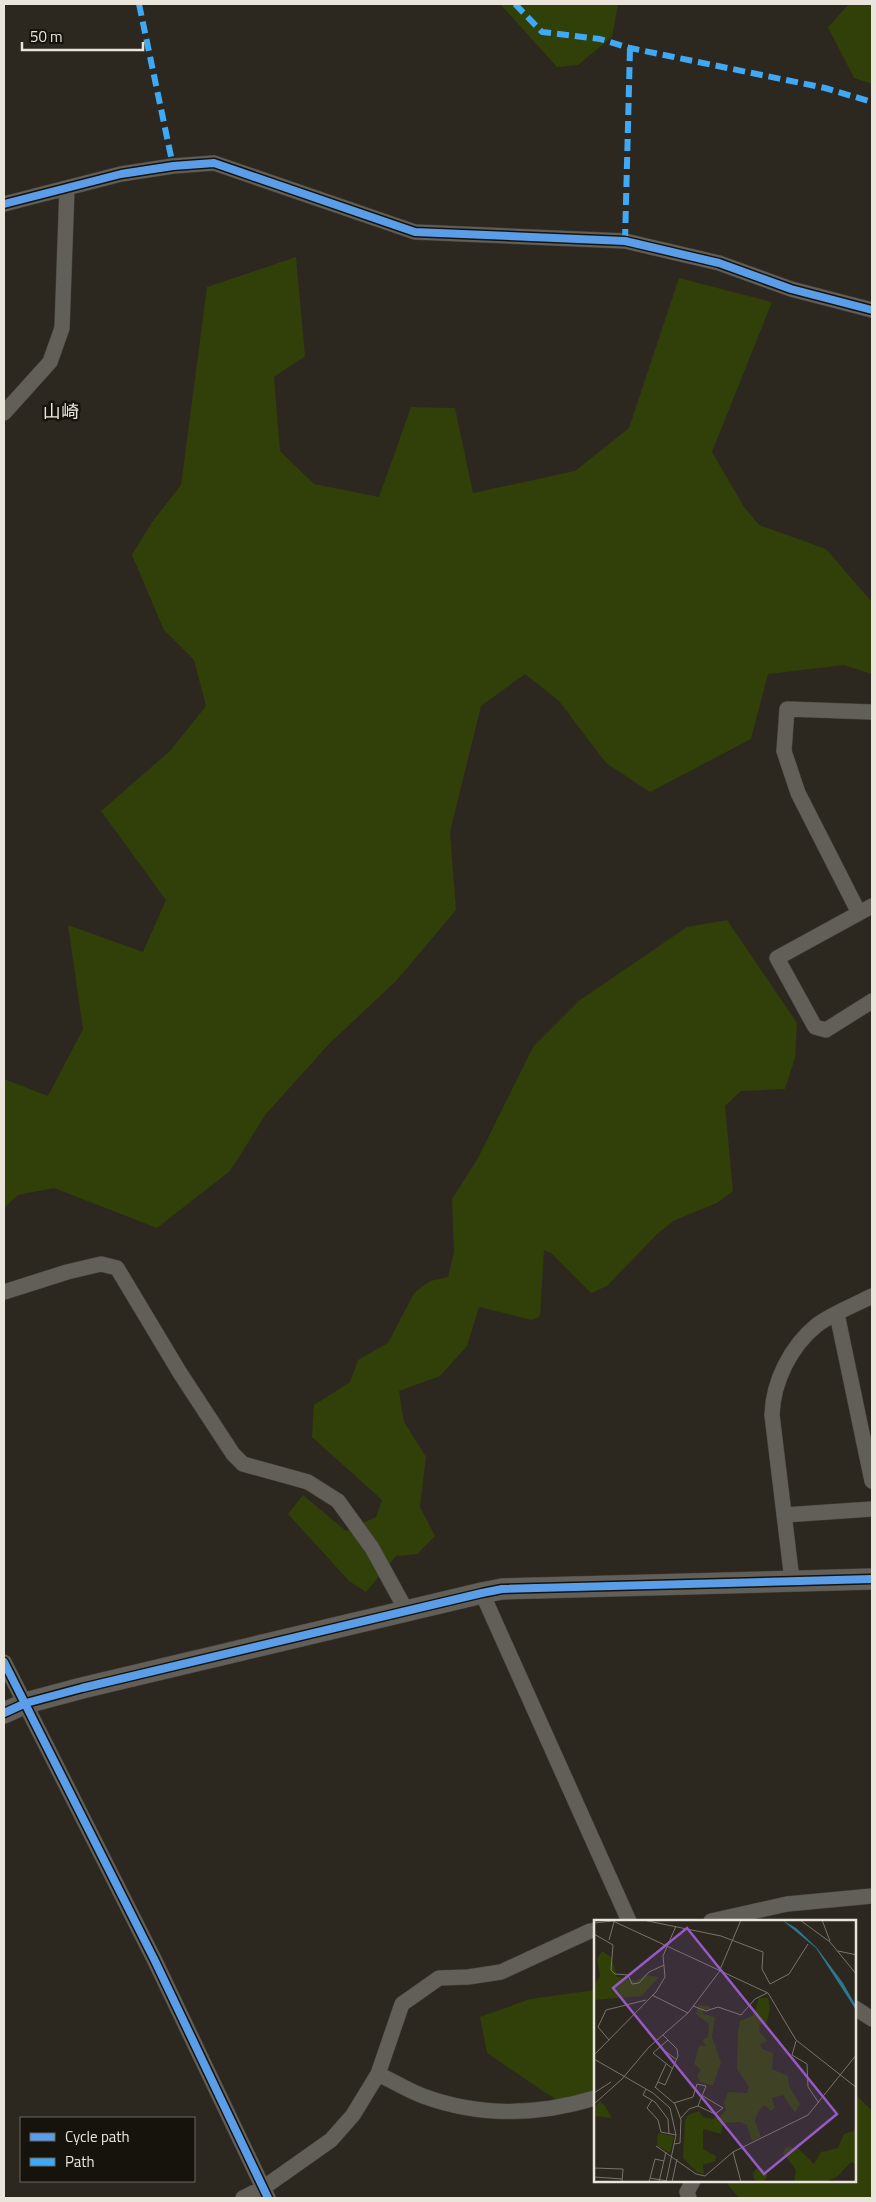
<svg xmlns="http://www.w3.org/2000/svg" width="876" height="2202" font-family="'Titillium Web','Noto Sans JP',sans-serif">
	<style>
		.green { fill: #313f09 }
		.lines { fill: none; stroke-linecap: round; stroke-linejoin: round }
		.street-casing { stroke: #47433c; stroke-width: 16 }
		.secondary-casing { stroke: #47433c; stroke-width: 22 }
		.street { stroke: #625f58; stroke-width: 15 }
		.secondary { stroke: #625f58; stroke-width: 21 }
		.quiet { stroke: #3fa9f5; stroke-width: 6; stroke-dasharray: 12 6; stroke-linecap: butt }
		.cycleway-casing { stroke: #16130d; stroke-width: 11 }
		.cycleway { stroke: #5a9eea; stroke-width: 8 }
		.labels { text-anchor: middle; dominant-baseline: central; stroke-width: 5; stroke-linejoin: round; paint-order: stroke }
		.quarter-label { font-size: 18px; fill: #e9e5db; stroke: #16130d }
		.inset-road { fill: none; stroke: #78746b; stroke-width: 1 }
		.view { fill: #965ac6; fill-opacity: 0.15; stroke: #965ac6; stroke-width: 2.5 }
		.inset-edge { fill: none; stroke: #e9e5db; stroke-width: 2.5 }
	</style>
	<rect width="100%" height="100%" fill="#2c2820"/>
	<path class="green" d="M500,4h118l-6,33 -34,28 -21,2z
		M849,4h23v80l-18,-6 -26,-51z
		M296,257l9,99 -31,21 6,74 34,33 65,13 32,-90 44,1 18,85 102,-22 54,-43 50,-150 93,24 -60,150 32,55 15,18 67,24 44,51 2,-2v76l-28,-9 -76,9 -17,65 -101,53 -44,-29 -47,-62 -34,-27 -44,32 -31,126 6,78 -60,71 -67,63 -63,70 -36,57 -73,57 -103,-40 -36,7 -14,13v-129l44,17 35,-67 -15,-104 75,27 23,-52 -65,-89 69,-60 36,-45 -12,-46 -30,-30 -32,-75 20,-33 29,-37 26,-198z
		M727,920l70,103 -2,35 -10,31 -44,2 -16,15 8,85 -16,12 -42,17 -18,14 -50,52 -16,7 -40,-40 -7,-3 -4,66 -8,4 -53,-13 -12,39 -27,30 -41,15 5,31 22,35 -6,50 15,29 -18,18 -21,2 -30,36 -17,-11 -61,-67 15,-19 43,36 30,-14 6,-17 -70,-63 2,-32 36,-23 8,-22 30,-17 26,-50 16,-12 18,-4 6,-25 -2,-53 26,-41 55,-111 47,-47 107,-73z
		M595,1990v116l-23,2 -28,-16 -57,-39 -7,-36 50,-18z
		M855,2094l17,17v87h-133l-14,-17h130z"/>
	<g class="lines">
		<defs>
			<path id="street" d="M4,204l117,-30 52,-8 41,-3 201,69 210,9 94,22 72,26 81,21
				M4,413l46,-51 12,-34 5,-140
				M872,906l-95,52 38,69 11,3 46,-29
				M859,913l-61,-120 -14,-42 3,-42 85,3
				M4,1292l63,-20 34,-8 16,4 63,105 53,81 10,10 65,18 30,19 34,47 34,62
				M837,1314l35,167
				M784,1515l88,-6
				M792,1580l-20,-165c1,-34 19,-69 45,-90 16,-12 38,-20 55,-29
				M482,1593l147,328
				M4,1662l151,299 113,237
				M711,1921l76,-17 85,-8
				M855,2008l17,11
				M378,2074c15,7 29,16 45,22 57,21 113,20 172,2
				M243,2198l20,-10 68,-48 22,-25 25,-41 24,-70 37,-26 29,-1 33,-5 89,-41 5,-1
				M689,2198l-2,-6 6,-11"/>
			<path id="secondary" d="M4,1713l22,-10 56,-15 400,-95 20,-4 370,-10"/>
		</defs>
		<use href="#street" class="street-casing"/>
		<use href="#secondary" class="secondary-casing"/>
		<use href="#street" class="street"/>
		<use href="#secondary" class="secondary"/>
		<path class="quiet" d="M139,4l34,162
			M515,4l27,28 58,7 30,9 195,40 47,14
			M625,241l5,-193"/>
		<defs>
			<path id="cycleway" d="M4,204l117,-30 52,-8 41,-3 201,69 210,9 94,22 72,26 81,21
				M4,1662l151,299 113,237
				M4,1713l22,-10 56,-15 400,-95 20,-4 370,-10"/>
		</defs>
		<use href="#cycleway" class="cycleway-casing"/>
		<use href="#cycleway" class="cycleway"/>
	</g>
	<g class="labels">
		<g class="quarter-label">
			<text x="61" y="411">山崎</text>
		</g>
	</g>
	<g transform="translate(594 1920)">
		<rect width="262" height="262" fill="#2c2820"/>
		<path d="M8,31l9,6 6,20 19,4 9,-6 14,2 -17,19 -48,4v-14l6,-10 -3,-17zM165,78h9l2,10 -3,14 -8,3 1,8 8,8 -8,3 2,5 11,4 -1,16 16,7 1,10 11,18 -5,9 -12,-18 -11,3 3,10 -4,3 -7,-6 -7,9 -2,7 6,16 -9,4 -5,-16 -7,-3 -17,1 -2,11 -18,-5v20l13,7 -1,5 -12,4 1,9 -7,-2 -14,-14 2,-37 3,-6 11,-4 4,6 9,2 9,-3 5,-6 -2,-7 4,-11 19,1 2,-6 -12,-18 1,-38 2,-10 14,-6zM104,85l12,1v3h-6l-1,5 12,3 -3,20 9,25 -8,24 -13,-4 -3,-6 4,-6 -7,-6 5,-18h7l-4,-6 6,-3 1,-13 -13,-10zM6,181l5,5 7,12 -18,-2v-7zM262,210v34l-5,-2 -13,14 -12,6h-32l2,-12 -13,-17 3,-6 13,2 15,15 7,-12 17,-4 6,-14zM64,213l16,3 -4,17 -13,-7zM159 255a7 7 0 1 1 14 0a7 7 0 1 1-14 0Z" fill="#313f09"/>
		<path d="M188,0l14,8 21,20 26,35 13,23v4l-40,-62z" fill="#2f7690"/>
		<path class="inset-road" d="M49,0l78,16 42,16 -1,17 8,15M206,0l30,22 27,33M228,0l8,21M0,3l19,-2 155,72 28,47 61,48M0,14l19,11 -2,25 4,4 13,1 4,9 7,-1 10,-11 15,-7M15,20l5,-18M244,31l19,4M176,64l19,-10 19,-30M58,75l36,18M99,86l13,5 12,-4 23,8 14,-16 12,-6M15,120l-11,-13 8,-17 40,-10M74,120l-15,13 20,16M202,121l-4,14 15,9 1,23 11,16M66,127l17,13M0,135l62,-63 9,-15 -2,-21 13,-30M0,139l59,34 17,15 6,27 -10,47M64,162l7,3 13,-29 -1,-7 -14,-14M61,167l20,17 6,16 -1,23 -6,1M61,168l11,-24M52,169l-3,6 12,7 13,17 1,15M0,173l17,-11M58,180l-5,8 11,12 3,12 15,3M80,183l19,-6 4,-13 9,2 -8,20 -9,3 -8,9M0,184l28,-25 27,-32 39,-34 31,-41 22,-52M104,186l17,8 8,-6 -20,-12M62,226l40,28 9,2 28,-24 75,-37 49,-61M139,232l8,30M0,248l29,1 -1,13M0,257l28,2M56,258l17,3M55,262l6,-23 9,2M65,262l7,-30M78,262l5,-23"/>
		<path class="view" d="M93,8l150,186 -73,60 -151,-186z"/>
		<rect width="262" height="262" class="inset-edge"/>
	</g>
	<rect width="876" height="2202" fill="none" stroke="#e9e5db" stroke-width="10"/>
	<rect x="20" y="2117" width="175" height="65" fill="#16130d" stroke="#6a675f"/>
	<rect x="30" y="2133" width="25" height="8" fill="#5a9eea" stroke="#6a675f"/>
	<text x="65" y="2142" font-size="15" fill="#e9e5db">Cycle path</text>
	<rect x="30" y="2158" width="25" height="8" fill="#3fa9f5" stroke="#6a675f"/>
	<text x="65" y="2167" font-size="15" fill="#e9e5db">Path</text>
	<path d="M22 42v8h121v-8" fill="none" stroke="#e9e5db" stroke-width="2.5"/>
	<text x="30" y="42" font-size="15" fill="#e9e5db" stroke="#16130d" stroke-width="4" paint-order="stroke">50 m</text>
</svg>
